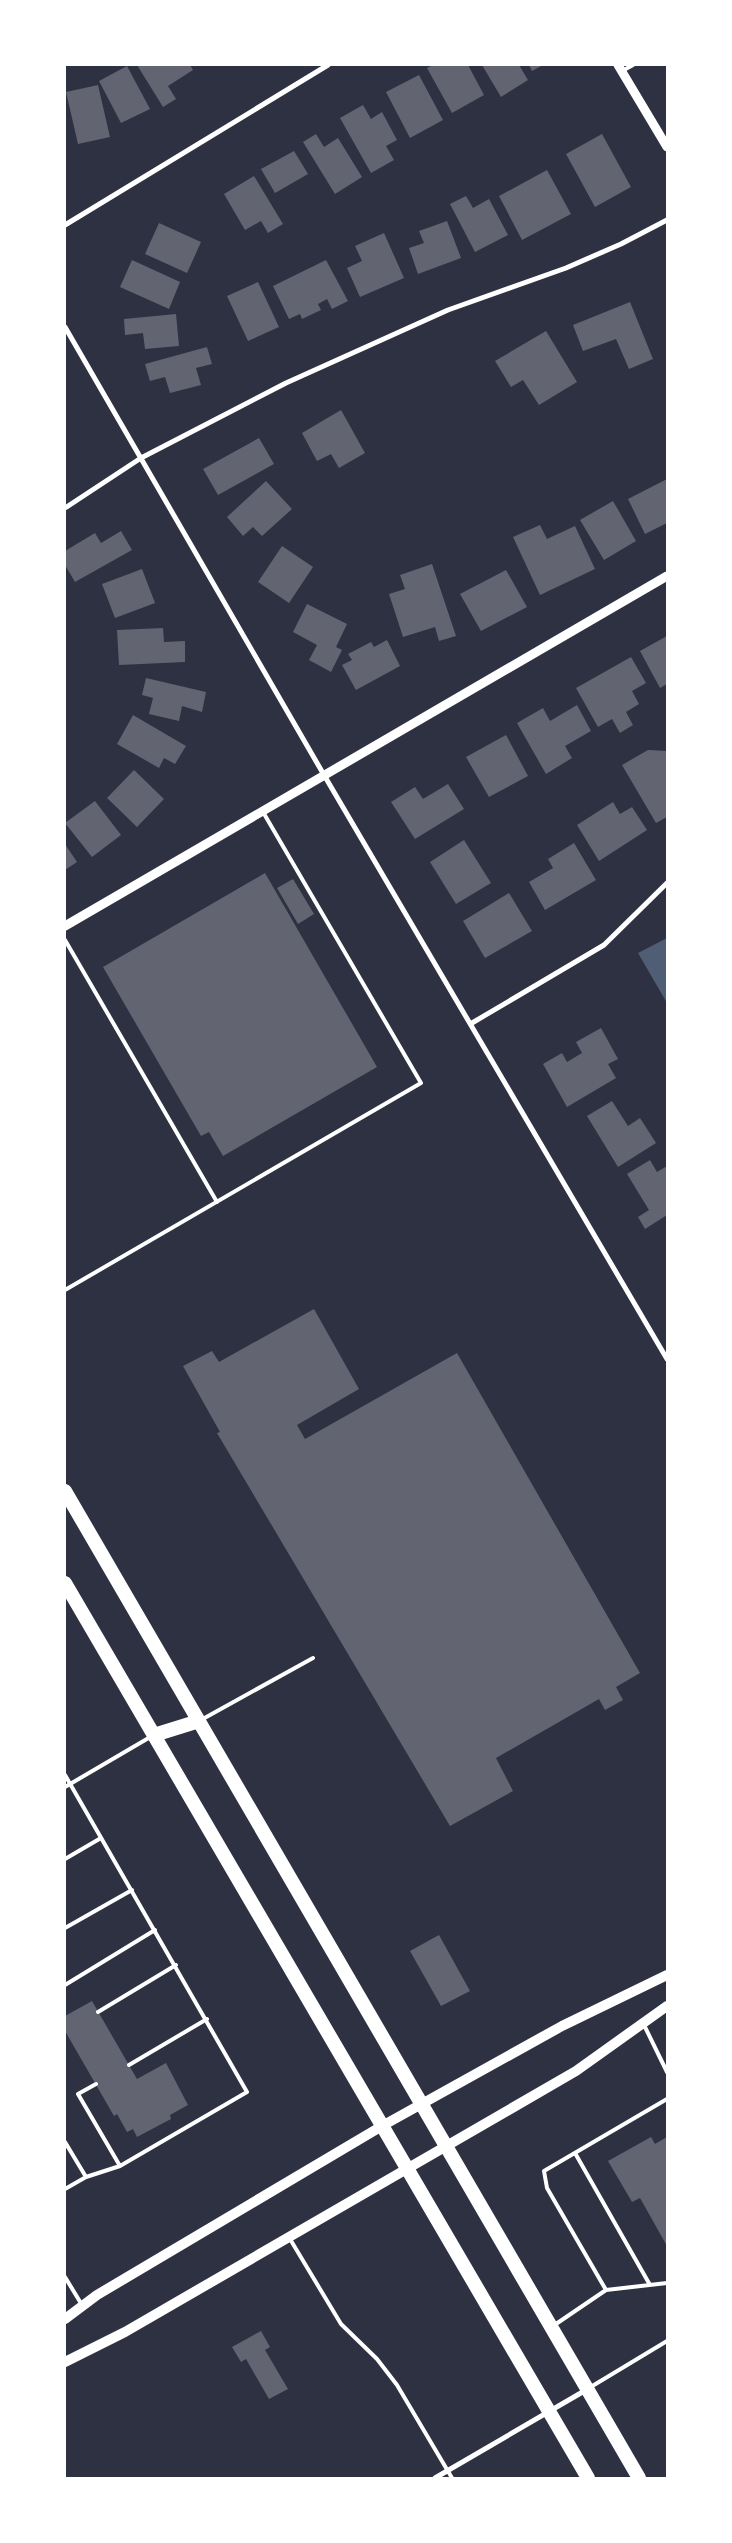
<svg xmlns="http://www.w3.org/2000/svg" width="732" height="2543" font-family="Mulish,sans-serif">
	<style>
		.water { fill: #4f5d75 }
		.building { fill: #626471 }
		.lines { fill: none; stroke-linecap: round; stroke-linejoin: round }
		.service { stroke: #fff; stroke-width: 4 }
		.minor { stroke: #fff; stroke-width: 5 }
		.tertiary { stroke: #fff; stroke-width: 9 }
		.secondary { stroke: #fff; stroke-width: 10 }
		.trunk { stroke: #fff; stroke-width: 14 }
	</style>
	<rect width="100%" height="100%" fill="#2d3142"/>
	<path class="water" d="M667,938v65l-29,-50z"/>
	<path class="building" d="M137,65h53l3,5 -25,16 8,13 -13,8z
		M433,65h35l16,30 -32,18 -25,-45z
		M482,65h37l9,15 -27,17z
		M529,65h14l-11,6z
		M127,66l23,43 -29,14 -22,-42z
		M419,75l24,45 -33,18 -24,-46z
		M98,85l12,52 -32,7 -12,-52z
		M363,105l8,14 11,-7 15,28 -11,6 8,14 -23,13 -31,-55z
		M316,134l8,13 14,-9 24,39 -27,17 -32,-52z
		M602,134l29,53 -36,20 -29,-53z
		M294,151l14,23 -33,19 -14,-24z
		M547,170l24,44 -49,26 -23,-44z
		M254,176l29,48 -15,9 -7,-12 -16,9 -21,-36z
		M466,196l7,12 16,-9 19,36 -33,17 -25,-48z
		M447,221l14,37 -43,16 -9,-26 15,-5 -5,-12z
		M159,223l42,19 -14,31 -42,-19z
		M384,233l20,45 -44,19 -13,-29 15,-7 -7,-15z
		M132,260l48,22 -11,27 -49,-22z
		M326,260l22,41 -16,8 -5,-10 -9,5 3,6 -19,9 -2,-5 -11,5 -16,-33z
		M258,282l21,45 -31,14 -21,-45z
		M630,302l23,57 -24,10 -13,-30 -33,12 -10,-26z
		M176,314l3,32 -34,3 -2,-16 -18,2 -1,-16z
		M546,331l31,51 -38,23 -16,-25 -12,7 -16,-26z
		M207,347l5,17 -16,4 5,17 -31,8 -5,-16 -15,4 -5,-17z
		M341,410l24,43 -26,15 -8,-14 -14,7 -15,-28z
		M259,438l15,26 -56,31 -15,-26z
		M667,479v44l-22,11 -17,-35z
		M266,481l26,28 -30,27 -9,-9 -10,9 -16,-19z
		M613,501l23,40 -32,19 -24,-40z
		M540,525l7,14 28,-13 20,43 -55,26 -27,-58z
		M121,531l11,19 -57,32 -10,-17v-14l30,-18 6,10z
		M282,546l31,21 -24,36 -31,-21z
		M432,564l24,72 -17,5 -4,-14 -32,10 -14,-43 16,-5 -5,-14z
		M142,569l13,34 -40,15 -13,-34z
		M506,570l21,37 -46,24 -21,-37z
		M307,604l40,20 -11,23 6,3 -11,22 -22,-12 8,-15 -24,-13z
		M163,628l1,14 21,-1v21l-66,3 -2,-35z
		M667,636v48l-7,4 -20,-37z
		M387,640l13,26 -44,24 -14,-25 10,-5 -4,-6 23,-12 3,5z
		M631,657l15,26 -14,8 7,13 -13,8 7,13 -13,8 -8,-14 -14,8 -22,-39z
		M146,678l60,14 -4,20 -20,-6 -3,15 -30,-7 4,-16 -11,-3z
		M577,705l14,26 -26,15 7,12 -26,16 -29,-51 26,-15 7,13z
		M133,715l53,31 -11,18 -11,-6 -5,10 -42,-24z
		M506,735l22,41 -39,21 -23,-40z
		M648,750l19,1v66l-11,6 -34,-58z
		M134,770l30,29 -27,28 -30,-29z
		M448,784l16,25 -49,30 -24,-37 24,-15 8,12z
		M95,801l26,34 -29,22 -27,-34z
		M613,802l7,12 12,-7 15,23 -48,31 -22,-36z
		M464,840l27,43 -35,21 -26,-42z
		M574,843l22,37 -51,30 -16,-28 24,-14 -5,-9z
		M65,844l12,18 -12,8z
		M265,873l112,194 -154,89 -14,-24 -8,4 -98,-169z
		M293,879l21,35 -16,10 -21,-36z
		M509,893l23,38 -47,27 -22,-37z
		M601,1028l17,31 -10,5 8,14 -49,29 -24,-43 19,-11 5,9 15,-9 -6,-11z
		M612,1101l16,25 12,-8 16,25 -38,24 -31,-51z
		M650,1160l7,12 10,-6v49l-22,14 -7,-12 11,-7 -22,-36z
		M314,1309l45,80 -62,36 8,14 152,-86 183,320 -24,14 7,13 -18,10 -6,-11 -103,59 17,33 -63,35 -233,-393 3,-1 -37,-66 29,-15 7,11z
		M439,1935l31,56 -29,15 -31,-55z
		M92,2001l45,78 29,-16 22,42 -18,10 1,4 -34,18 -4,-8 -6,3 -10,-18 -3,2 -49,-85v-15z
		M651,2137l4,7 12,-7v109l-27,-48 -8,4 -24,-41z
		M261,2331l9,16 -5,3 23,39 -19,10 -23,-40 -5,3 -9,-15z"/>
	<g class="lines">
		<path class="service" d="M622,71l11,-6
			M65,940l152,262
			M65,1290l356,-207 -158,-271
			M201,1720l112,-62
			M65,1775l182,317 -127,74 -34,11 -21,12
			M65,1787l87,-51
			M65,1859l36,-21
			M65,1928l67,-38
			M65,1985l90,-55
			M98,2012l78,-47
			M644,2025l23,47
			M129,2065l78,-46
			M96,2084l-18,10 42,72
			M65,2142l21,35
			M575,2153l75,132
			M290,2239l51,85 36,35 20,26 55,93
			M65,2277l17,28
			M606,2290l-59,-102 -3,-17 123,-72
			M553,2326l53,-36 61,-7
			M589,2388l78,-47"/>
		<path class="minor" d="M65,225l263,-160
			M65,327l259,448 343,584
			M65,508l76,-50 145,-75 162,-73 118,-42 55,-24 46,-24
			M472,1023l132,-78 63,-62
			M435,2478l151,-88"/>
		<path class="tertiary" d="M618,65l49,82
			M65,926l602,-350"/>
		<path class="secondary" d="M65,2319l32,-24 285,-169 180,-100 105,-51
			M65,2362l60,-30 451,-261 91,-65"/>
		<path class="trunk" d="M65,1491l574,987
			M65,1583l523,895
			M154,1735l45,-14"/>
	</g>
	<rect width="732" height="2543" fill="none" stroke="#ffffff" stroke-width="132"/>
</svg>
